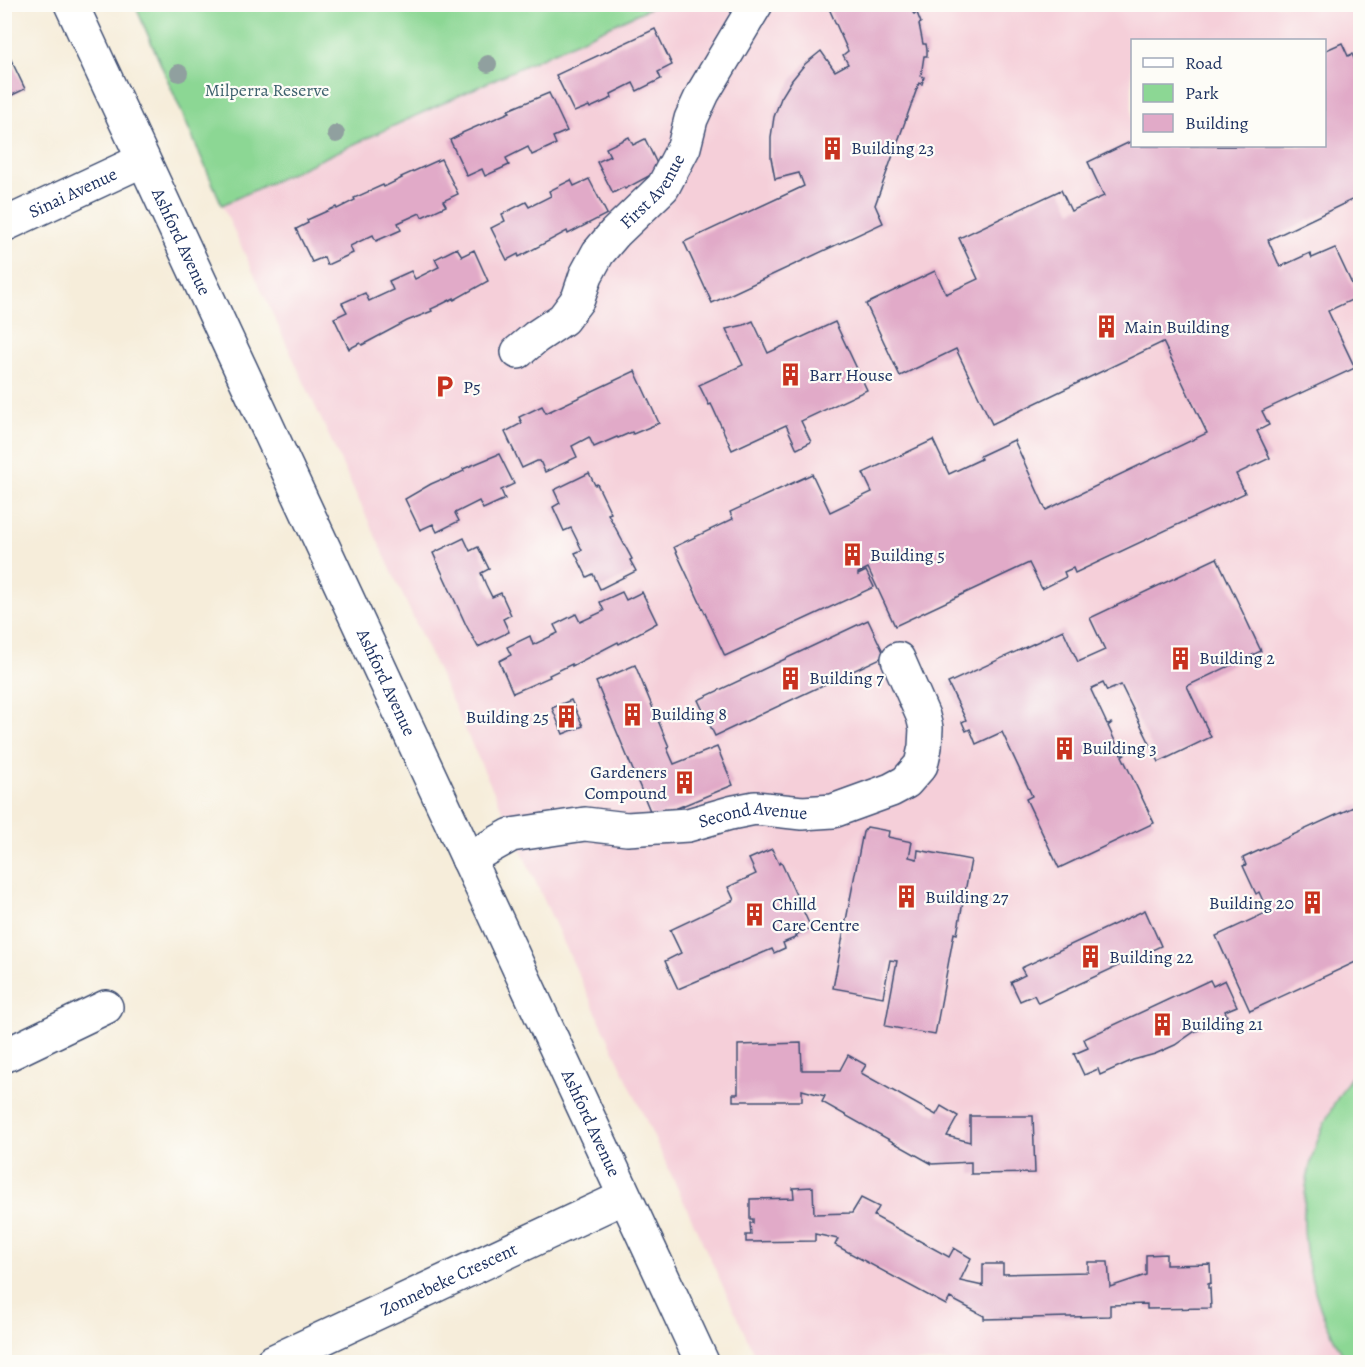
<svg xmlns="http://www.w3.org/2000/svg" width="1365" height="1367" font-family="Alegreya,serif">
	<rect width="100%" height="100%" fill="#fdfcf7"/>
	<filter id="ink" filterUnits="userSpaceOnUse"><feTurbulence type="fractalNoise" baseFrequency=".0167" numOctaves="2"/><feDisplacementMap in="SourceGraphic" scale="12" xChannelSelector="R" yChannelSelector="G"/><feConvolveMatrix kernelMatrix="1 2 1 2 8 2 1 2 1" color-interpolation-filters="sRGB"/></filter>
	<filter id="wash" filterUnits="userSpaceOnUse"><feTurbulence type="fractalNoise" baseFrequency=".008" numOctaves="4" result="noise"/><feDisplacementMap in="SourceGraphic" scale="24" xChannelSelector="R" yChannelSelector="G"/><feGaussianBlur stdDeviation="1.35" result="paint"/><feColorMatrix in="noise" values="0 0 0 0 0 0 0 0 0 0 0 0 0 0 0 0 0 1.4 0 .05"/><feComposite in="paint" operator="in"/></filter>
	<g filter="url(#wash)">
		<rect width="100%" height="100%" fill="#f6edda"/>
		<!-- built -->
		<path fill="#f5cfd9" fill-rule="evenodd" d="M656,5h704v1357h-602l-536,-1157zM1132,40h192v106h-192z"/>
		<!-- green -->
		<g fill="#8cd794" stroke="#548379" stroke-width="1.5">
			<polygon points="135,5 656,5 222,205"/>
			<path d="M1360,1065v297h-14c-9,-19 -21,-38 -27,-58 -30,-87 -15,-167 41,-239z"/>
		</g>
		<g id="blocks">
			<!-- building -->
			<g fill="#e1aac8">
				<polygon points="827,4 907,4 914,14 917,13 921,23 919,24 923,44 926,44 927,50 927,56 924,56 921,76 924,77 922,84 919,83 875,205 883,223 712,303 684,242 804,186 799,173 775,179 771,158 771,137 774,117 781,98 792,80 805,64 821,51 835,71 848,64 843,55 848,51"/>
				<polygon points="655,29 672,65 658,72 661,79 637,91 633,83 611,94 612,98 590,108 589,106 574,112 556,75"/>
				<polygon points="1342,43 1348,56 1352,54 1360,72 1360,75 1358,77 1360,83 1360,196 1268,240 1280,267 1310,253 1312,258 1335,248 1358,297 1328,311 1355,368 1262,411 1269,425 1257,431 1270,458 1236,474 1245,493 1075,573 1073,568 1064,572 1066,577 1042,589 1029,563 895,626 868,568 858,573 858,575 866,571 874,587 725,656 674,547 733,519 730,512 812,474 830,512 872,492 863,473 933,440 949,474 981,459 980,456 1014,440 1046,510 1207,433 1163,342 992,424 956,349 900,376 866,304 935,271 946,294 978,279 959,238 1061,190 1071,211 1104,196 1088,162 1132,141 1132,146 1324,146 1324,51"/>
				<polygon points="4,45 25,89 4,99"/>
				<polygon points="549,93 567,131 553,137 556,144 532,155 528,147 506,158 509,165 485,176 482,169 467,176 450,140 462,134 462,133 510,112 508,110"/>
				<polygon points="629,137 633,145 645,139 660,170 625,189 624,187 613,193 597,162 610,156 606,148"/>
				<polygon points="441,159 458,194 443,201 446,206 422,217 420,213 398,223 401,230 376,241 373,235 350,246 353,253 327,265 324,257 312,262 296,229 308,223 307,220 336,207 337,209 355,200 354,198 383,185 384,187 402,178 401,177"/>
				<polygon points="589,179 607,214 568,234 567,231 519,257 518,254 507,260 491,228 505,221 502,214 526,202 529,207 551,196 549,191 571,180 574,186"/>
				<polygon points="457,248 462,256 474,250 488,281 454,300 454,298 442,304 431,309 432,311 407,321 362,345 360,343 349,349 334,318 347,312 342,303 365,293 369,301 393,290 389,281 411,271 415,279 439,267 435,259"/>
				<polygon points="753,321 768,353 835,322 867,390 801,421 811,442 797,449 786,425 732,450 713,408 711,404 709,405 699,385 743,365 726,329 744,325"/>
				<polygon points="635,371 659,423 633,434 632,432 618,438 617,437 594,447 589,437 572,446 577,457 545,472 540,461 537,461 522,468 505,432 522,423 519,417 542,406 546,413"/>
				<polygon points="499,454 514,484 501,490 505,499 483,509 479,501 455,513 459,521 437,532 433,524 420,530 405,499 431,484 440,480 442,481 464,471 463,469"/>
				<polygon points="589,473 595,485 597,484 611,513 608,514 632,559 630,560 636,571 600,589 593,574 587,577 575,553 582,550 571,528 564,531 553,507 560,503 554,490"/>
				<polygon points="464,538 470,551 478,547 489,569 481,573 486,585 492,597 501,593 511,615 503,619 509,632 478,647 466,625 433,553"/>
				<polygon points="1217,558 1261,651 1187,686 1211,737 1159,762 1121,685 1107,691 1103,683 1092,688 1091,690 1107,724 1112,723 1108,726 1121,754 1126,753 1122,756 1154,823 1059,868 1026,799 1032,796 1002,732 976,744 970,729 966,731 962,722 966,720 948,683 1063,630 1078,662 1105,650 1090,618"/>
				<polygon points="622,592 626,600 642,592 657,623 619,644 618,642 572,666 572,664 549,675 550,677 513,693 499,661 511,655 507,647 530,636 533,645 558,633 554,625 576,614 580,622 604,611 600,602"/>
				<polygon points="868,620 885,656 715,736 698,700"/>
				<polygon points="635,665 669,747 667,748 674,764 717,747 733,785 653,818 596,682"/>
				<polygon points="571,700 583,726 563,734 552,708"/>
				<polygon points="1360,804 1360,960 1250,1011 1216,936 1268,912 1259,892 1256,894 1243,866 1246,865 1243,858"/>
				<polygon points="867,827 889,831 888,837 912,842 909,857 917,859 918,850 971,860 957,934 954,933 935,1035 885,1026 897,961 890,960 883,997 833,988 863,832"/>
				<polygon points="772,849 779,864 781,862 811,928 795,935 797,937 783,943 785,948 774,953 772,949 678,989 665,961 681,953 670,930 734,900 728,887 756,874 749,859"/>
				<polygon points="1145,910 1161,946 1038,1003 1034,995 1020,1001 1011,982 1025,975 1021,968"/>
				<polygon points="1210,980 1213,986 1225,980 1237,1006 1225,1011 1227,1016 1194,1032 1175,1045 1155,1054 1133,1060 1100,1075 1098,1069 1084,1075 1074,1054 1088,1048 1084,1039"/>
				<polygon points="801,1043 802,1070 840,1070 848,1055 866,1065 861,1073 936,1115 941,1106 958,1116 947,1136 970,1142 970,1116 1033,1116 1035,1173 971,1174 971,1162 932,1164 822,1102 825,1096 802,1090 802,1101 733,1101 733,1094 738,1094 738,1045"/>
				<polygon points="813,1187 814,1214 852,1213 861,1198 879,1207 874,1216 949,1257 954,1248 971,1258 960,1281 983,1286 983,1264 1003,1264 1003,1274 1088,1272 1088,1262 1108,1262 1110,1287 1146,1275 1146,1255 1166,1254 1166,1265 1210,1264 1211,1283 1208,1284 1208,1288 1210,1288 1211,1308 1147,1309 1147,1304 1110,1305 1110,1316 984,1319 984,1316 950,1298 946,1305 835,1245 838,1239 815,1234 815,1241 746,1242 746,1235 751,1235 750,1223 753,1223 753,1219 750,1219 750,1199 794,1198 793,1188"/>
			</g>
		</g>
	</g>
	<g filter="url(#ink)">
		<use href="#blocks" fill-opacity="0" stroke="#3c4c71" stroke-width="1.5"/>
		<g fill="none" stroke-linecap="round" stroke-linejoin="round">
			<defs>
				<g id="street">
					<path id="s1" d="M71,4l631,1358"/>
					<path id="s2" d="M4,225l139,-65"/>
					<path id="s3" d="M518,352l18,-15 27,-18 15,-20 8,-24 12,-22 17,-20 48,-46 21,-40 7,-28 12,-26 53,-89"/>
					<path id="s4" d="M468,859l43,-24 74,-11 42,5 61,-4 42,-12 25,-5 47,5 31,-2 58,-21 15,-8 15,-17 4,-18 1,-19 -3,-12 -25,-57"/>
					<polyline points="4,1056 106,1007"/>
					<path id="s5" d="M272,1362l352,-165"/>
				</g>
			</defs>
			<!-- street casing -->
			<use href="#street" stroke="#3c4c71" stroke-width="36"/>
			<!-- street -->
			<use href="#street" stroke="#fff" stroke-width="33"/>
		</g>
		<!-- trees -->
		<g fill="#90a09f">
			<circle cx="488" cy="64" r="9"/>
			<circle cx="179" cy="73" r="9"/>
			<circle cx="336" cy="134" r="9"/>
		</g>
	</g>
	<!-- icons -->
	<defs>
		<symbol id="building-bare" viewBox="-9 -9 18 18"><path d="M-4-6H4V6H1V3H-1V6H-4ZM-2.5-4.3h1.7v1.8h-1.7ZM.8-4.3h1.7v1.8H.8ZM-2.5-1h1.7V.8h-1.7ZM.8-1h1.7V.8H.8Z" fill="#c8321e" stroke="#fdfcf7" stroke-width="2.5" paint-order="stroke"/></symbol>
		<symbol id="parking-bare" viewBox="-9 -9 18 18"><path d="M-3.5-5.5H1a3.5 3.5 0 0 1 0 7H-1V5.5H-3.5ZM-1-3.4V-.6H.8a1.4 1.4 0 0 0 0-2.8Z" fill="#c8321e" stroke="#fdfcf7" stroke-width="2.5" paint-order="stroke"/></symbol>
	</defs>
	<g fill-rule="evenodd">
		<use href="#building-bare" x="816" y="132" width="33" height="33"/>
		<use href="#building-bare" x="1090" y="310" width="33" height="33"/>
		<use href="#building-bare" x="774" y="358" width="33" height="33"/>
		<use href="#parking-bare" x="428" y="370" width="33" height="33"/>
		<use href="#building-bare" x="836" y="538" width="33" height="33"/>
		<use href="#building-bare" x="1164" y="642" width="33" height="33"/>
		<use href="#building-bare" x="774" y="662" width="33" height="33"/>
		<use href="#building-bare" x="616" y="698" width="33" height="33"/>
		<use href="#building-bare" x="550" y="700" width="33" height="33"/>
		<use href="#building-bare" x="1048" y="732" width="33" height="33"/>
		<use href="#building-bare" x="668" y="766" width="33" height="33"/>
		<use href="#building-bare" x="890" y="880" width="33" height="33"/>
		<use href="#building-bare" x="1296" y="886" width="33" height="33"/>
		<use href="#building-bare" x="738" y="898" width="33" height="33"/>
		<use href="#building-bare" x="1074" y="940" width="33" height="33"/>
		<use href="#building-bare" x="1146" y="1008" width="33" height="33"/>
	</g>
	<g text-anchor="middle" stroke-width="4.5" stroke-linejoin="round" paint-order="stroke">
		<!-- park labels -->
		<g font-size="18" fill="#3d616e" stroke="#fdfcf7">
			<text x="267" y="96">Milperra Reserve</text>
		</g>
		<!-- poi labels -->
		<g font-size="18" fill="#1b2f5e" stroke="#fdfcf7" text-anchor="start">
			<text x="851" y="154">Building 23</text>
			<text x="1124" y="333">Main Building</text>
			<text x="809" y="381">Barr House</text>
			<text x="463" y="393">P5</text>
			<text x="870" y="561">Building 5</text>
			<text x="1199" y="664">Building 2</text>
			<text x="809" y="684">Building 7</text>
			<text x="651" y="720">Building 8</text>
			<text x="549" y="723" text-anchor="end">Building 25</text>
			<text x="1082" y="754">Building 3</text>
			<text x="667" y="778" text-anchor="end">Gardeners<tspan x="667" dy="21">Compound</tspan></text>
			<text x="925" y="903">Building 27</text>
			<text x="1294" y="909" text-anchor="end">Building 20</text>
			<text x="772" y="910">Chilld<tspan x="772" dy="21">Care Centre</tspan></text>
			<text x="1109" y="963">Building 22</text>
			<text x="1181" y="1030">Building 21</text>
		</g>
		<!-- street labels -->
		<g font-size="18" fill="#1b2f5e" stroke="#fdfcf7">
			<text dy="6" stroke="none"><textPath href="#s3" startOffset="214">First Avenue</textPath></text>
			<text dy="6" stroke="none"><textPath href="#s2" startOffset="76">Sinai Avenue</textPath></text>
			<text dy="6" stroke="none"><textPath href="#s1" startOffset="262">Ashford Avenue</textPath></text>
			<text dy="6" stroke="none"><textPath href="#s1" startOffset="748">Ashford Avenue</textPath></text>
			<text dy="6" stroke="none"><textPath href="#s4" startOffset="294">Second Avenue</textPath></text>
			<text dy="6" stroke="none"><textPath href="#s1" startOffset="1234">Ashford Avenue</textPath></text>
			<text dy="6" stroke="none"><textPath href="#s5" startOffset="195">Zonnebeke Crescent</textPath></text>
		</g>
	</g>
	<!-- margin -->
	<rect width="1365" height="1367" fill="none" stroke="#fdfcf7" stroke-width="24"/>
	<!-- legend -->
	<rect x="1131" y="39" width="195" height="108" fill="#fdfcf7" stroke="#a3aaba" stroke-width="1.5"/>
	<rect x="1143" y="58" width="30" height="9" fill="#ffffff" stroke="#a3aaba" stroke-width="1.5"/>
	<text x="1185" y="69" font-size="18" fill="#1b2f5e">Road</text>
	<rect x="1143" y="84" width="30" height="18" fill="#8cd794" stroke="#a3aaba" stroke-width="1.5"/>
	<text x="1185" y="99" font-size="18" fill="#1b2f5e">Park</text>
	<rect x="1143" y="114" width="30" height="18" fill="#e1aac8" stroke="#a3aaba" stroke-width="1.5"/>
	<text x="1185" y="129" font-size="18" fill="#1b2f5e">Building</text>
</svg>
